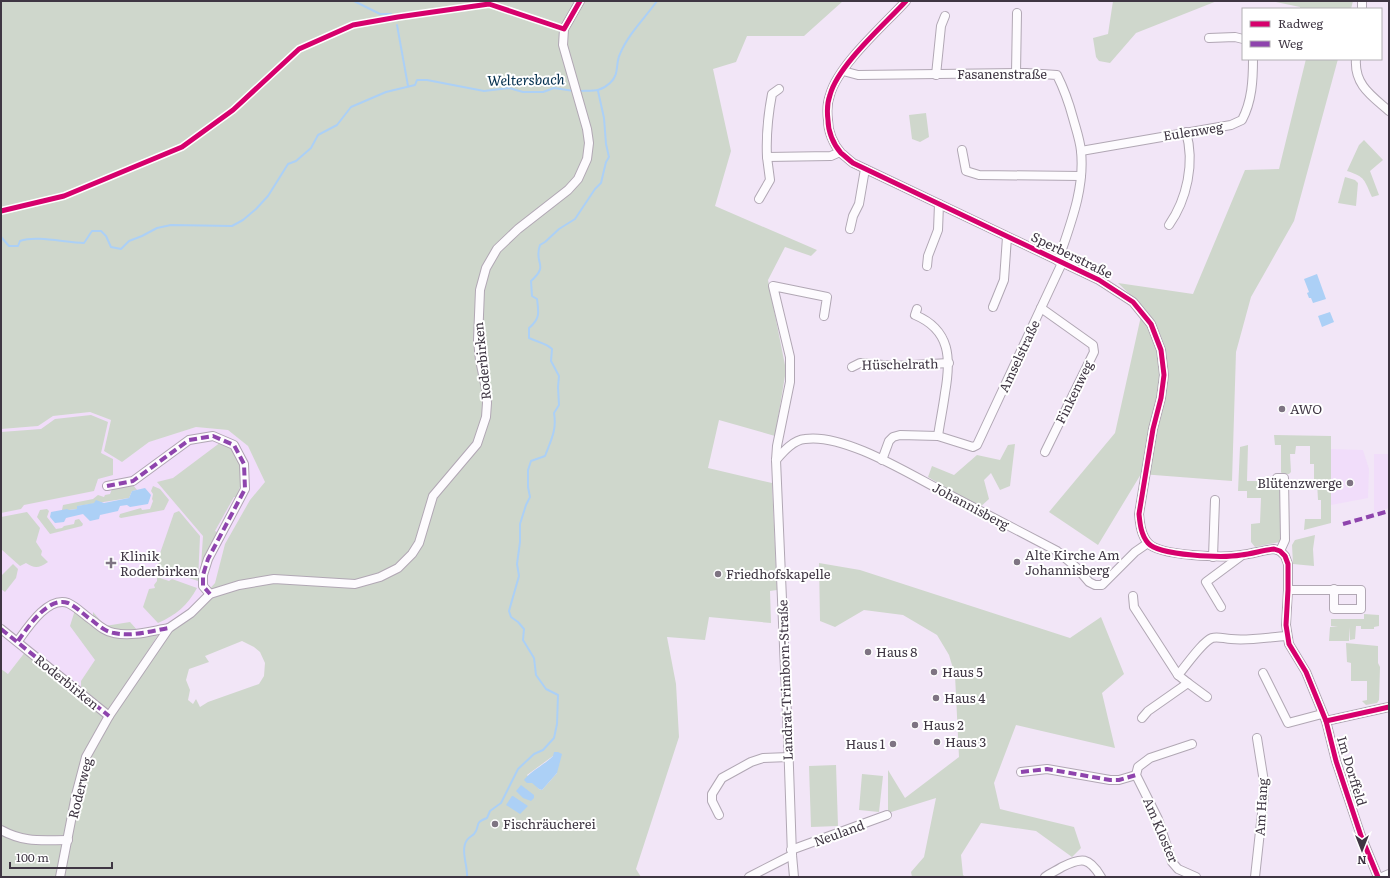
<svg xmlns="http://www.w3.org/2000/svg" width="1390" height="878" font-family="Literata,serif">
	<rect width="100%" height="100%" fill="#f2e6f7"/>
	<!-- built -->
	<g fill="#f1ddfa">
		<polygon points="90,412 111,420 104,451 122,462 149,442 196,427 228,430 248,446 265,482 250,500 225,544 215,583 108,714 28,648 8,674 1,669 1,429 38,426 53,416"/>
		<polygon points="1331,449 1363,450 1369,469 1368,498 1331,505"/>
		<polygon points="1374,454 1389,454 1389,508 1374,513"/>
	</g>
	<!-- green -->
	<g fill="#cfd7cc" fill-rule="evenodd">
		<path d="M1,1h842l-39,35h-57l-11,26 -23,7 18,82 -16,55 102,44 -6,6 -26,-9 -17,33 18,90 -11,66 -56,-16 -11,48 64,15 5,107 -7,1 1,32 -62,-6 -4,23 -38,-3 9,47 3,53 -43,132 5,8h-640v-208l7,5 21,-27 79,66 64,-91 27,-21 16,-18 10,-39 25,-44 15,-18 -17,-36 -20,-16 -32,-3 -47,15 -27,20 -18,-11 7,-31 -21,-8 -37,4 -15,10 -37,3zM242,641l12,6 6,5 5,11 -1,13 -5,8 -51,18 -8,5 -4,-8 -3,5 -5,-4 2,-10 -4,-10 3,-11 20,-7 -4,-6zM553,756l4,17 -15,17 -3,-1 -12,-14z"/>
		<polygon points="1113,1 1217,1 1136,33 1110,63 1099,61 1096,57 1093,38 1108,34"/>
		<polygon points="1271,1 1353,1 1351,9 1300,9 1300,7"/>
		<polygon points="1306,59 1338,59 1294,221 1251,297 1236,352 1232,481 1141,474 1098,545 1049,512 1115,433 1143,307 1118,283 1193,294 1245,170 1279,169"/>
		<polygon points="926,113 929,137 920,142 912,139 909,115"/>
		<path d="M1364,140l19,20 -13,11 9,24 -7,2c-8,-17 -6,-20 -25,-26l12,-26z"/>
		<polygon points="1345,177 1355,180 1358,183 1356,206 1338,203"/>
		<polygon points="91,415 108,422 101,453 113,459 113,475 98,479 94,491 24,505 21,509 1,513 1,432 41,429 55,419"/>
		<polygon points="1274,435 1331,436 1331,523 1304,530 1305,519 1321,519 1321,500 1318,500 1317,482 1314,482 1314,464 1310,464 1310,446 1296,446 1295,454 1290,454 1291,472 1289,474 1282,474 1281,472 1281,445 1275,445"/>
		<path d="M221,442c22,12 26,34 15,55h-2l-19,34 4,2 -18,33 2,-30 -46,-54 16,-4z"/>
		<polygon points="1015,444 1010,486 1000,490 991,473 984,480 989,499 979,508 928,477 932,466 954,475 977,455 1000,460 1008,445"/>
		<polygon points="1248,445 1247,481 1274,481 1274,483 1280,485 1280,542 1255,547 1251,542 1251,524 1260,523 1261,498 1247,498 1247,491 1238,491 1240,447"/>
		<path d="M133,485l4,5 -5,1 -3,7c-17,3 -34,5 -51,8l-1,3 -8,1h-7l1,-5 30,-6 5,-4 6,2 1,-2 5,-1 2,-5z"/>
		<polygon points="153,486 160,489 169,500 164,510 121,518 119,517 120,514 141,508 142,510 150,509 153,501 152,499 153,494 151,491"/>
		<polygon points="47,509 49,511 47,517 56,529 62,528 64,526 74,524 75,520 79,519 83,524 82,526 50,534 37,517 40,510"/>
		<polygon points="179,511 200,536 198,581 158,568 159,564 157,562 174,513"/>
		<path d="M27,512l13,16 -4,14 6,9 -1,4 7,7c-9,6 -13,7 -22,1l-6,3 -19,-17v-32z"/>
		<polygon points="1315,535 1313,549 1314,566 1293,564 1292,545 1295,540"/>
		<polygon points="819,563 860,570 1070,638 1101,617 1124,674 1102,693 1115,748 1016,725 994,783 1000,809 1074,827 1081,848 1072,857 1036,831 981,823 961,855 963,875 965,877 912,877 911,872 924,857 936,798 888,813 888,770 905,798 959,757 955,675 949,655 937,635 903,615 864,610 835,627 820,621"/>
		<polygon points="13,564 18,569 16,578 5,592 1,589 1,576"/>
		<path d="M157,577l12,4 3,-2 25,9c-9,17 -21,27 -39,35l-15,-16 6,-18 6,-1 -1,-3 3,-4z"/>
		<polygon points="75,610 104,632 155,633 158,635 108,712 81,689 81,681 95,660 70,626"/>
		<path d="M93,612l12,14 25,-4 8,9c-18,1 -30,-1 -45,-12z"/>
		<polygon points="1364,614 1379,615 1379,626 1374,627 1374,629 1361,629 1361,626 1356,626 1355,639 1350,640 1349,627 1349,641 1329,641 1330,627 1338,627 1331,626 1331,619 1364,619"/>
		<polygon points="1346,643 1378,646 1378,663 1380,667 1379,700 1377,703 1366,705 1362,701 1367,700 1367,681 1351,681 1351,663 1347,662"/>
		<polygon points="836,765 838,826 811,827 809,766"/>
		<polygon points="862,774 883,776 879,812 859,810"/>
	</g>
	<!-- water -->
	<g fill="#acd0f6">
		<polygon points="1317,274 1326,299 1313,303 1311,298 1309,298 1307,293 1309,292 1304,279"/>
		<polygon points="1330,312 1334,322 1322,327 1318,316"/>
		<polygon points="145,488 151,495 148,504 130,507 127,505 120,506 118,511 100,515 99,519 90,521 83,514 66,518 64,522 55,523 50,517 51,512 67,509 69,510 77,509 77,506 94,503 96,500 104,503 129,498 132,491"/>
		<path d="M554,752h4l4,2 -5,19 -15,17 -3,-1 -7,-6h-5l-3,-3c8,-10 20,-15 29,-24z"/>
		<polygon points="521,785 534,795 534,798 531,801 523,798 516,791"/>
		<polygon points="512,796 513,796 528,806 520,814 506,805"/>
	</g>
	<g fill="none" stroke-linecap="round" stroke-linejoin="round">
		<!-- stream -->
		<g stroke="#acd0f6" stroke-width="2">
			<polyline points="354,1 380,14 391,14"/>
			<polyline points="397,25 408,86"/>
			<path d="M578,91c14,-1 21,2 32,-8 10,-9 5,-19 10,-29 8,-20 25,-36 37,-53"/>
			<path d="M1,237l8,9h9l2,-5c17,-6 46,2 64,2l8,-12h9l5,5 5,11 10,2 8,-8 13,-5 15,-8 14,-3 61,1 11,-6 13,-11 12,-13 20,-32 8,-3 15,-13 7,-13 19,-10 14,-18 35,-15 29,-7 2,-5h10l57,11 25,-3 14,4h20l11,-4 20,3"/>
			<path d="M467,877c1,-11 -7,-27 0,-37 2,-3 5,-4 7,-6 7,-8 -1,-11 13,-16l3,-7 11,-8 17,-34 16,-15 9,-4 11,-12 3,-14 1,-29 -12,-6 -10,-14 -2,-17 -11,-18 1,-11 -6,-7 -7,-5 -2,-6 10,-35 -2,-12 3,-22v-18l6,-19 4,-8 -2,-10v-17l3,-9 14,-5c6,-16 12,-26 9,-43l5,-8 -1,-18 1,-11 -8,-15 1,-12c-6,-6 -15,-7 -23,-11v-10c11,-9 10,-15 8,-29l-5,-3 -1,-15c19,-17 2,-17 9,-36l5,-3 14,-13 16,-10 20,-30 6,-6 5,-21 3,-5 -3,-13 -2,-26 -6,-27"/>
		</g>
		<defs>
			<g id="minor">
				<path d="M906,1c-22,24 -68,64 -76,94 -3,8 -3,17 -2,25 0,11 5,24 13,33 4,3 8,7 12,10l246,117 34,22 18,22 10,26 3,25 -3,23 -8,31 -14,85c1,10 2,21 9,29 11,13 76,15 93,12 11,-1 22,-5 33,-6l6,2 5,5 3,8v26l-2,35 3,19 17,28 20,49 10,40 25,75 17,41"/>
				<polyline points="1362,9 1362,1"/>
				<polyline points="1209,38 1235,37 1243,39"/>
				<path d="M1356,59c-2,26 16,37 33,52"/>
				<path d="M843,71l15,4 168,-2 31,2c7,14 12,28 16,43 3,11 7,22 8,33 4,38 -11,74 -23,110"/>
				<polyline points="1016,73 1017,13"/>
				<polyline points="936,75 941,26 945,16"/>
				<path d="M779,89l-7,5c-4,21 -6,42 -5,63l64,-1 9,-4"/>
				<polyline points="962,150 966,171 979,175 1081,176"/>
				<path d="M1081,151l150,-26 11,-5c10,-19 11,-40 11,-61"/>
				<polyline points="759,199 770,180 767,157"/>
				<path d="M1169,225c18,-26 26,-62 17,-93"/>
				<polyline points="850,229 853,216 859,204 865,169"/>
				<polyline points="927,266 928,256 938,230 939,204"/>
				<polyline points="993,307 1004,280 1007,237"/>
				<polyline points="1041,308 1093,345 1094,352 1045,452"/>
				<path d="M917,309l-2,6c36,15 36,44 30,78 -2,15 -5,29 -7,43"/>
				<polyline points="852,367 860,363 895,366 949,363"/>
				<path d="M776,460c7,-8 17,-20 29,-21 39,-6 104,35 139,53 38,20 76,40 113,59l20,17 12,14 6,3h7l33,-33 13,-9"/>
				<polyline points="882,460 889,441 893,437 900,435 938,436 973,447 977,445 1062,263"/>
				<polyline points="1277,478 1284,478 1285,540 1280,551"/>
				<polyline points="107,486 133,481 189,440 213,436 234,445 244,464 245,489 208,559 203,575 203,586 210,594"/>
				<polyline points="1213,557 1215,500"/>
				<polyline points="1288,590 1361,590 1361,609 1334,609 1334,589"/>
				<polyline points="1133,596 1134,607 1178,675"/>
				<polyline points="1221,607 1206,582 1241,556"/>
				<polyline points="1,629 109,716"/>
				<path d="M18,641c10,-14 30,-45 50,-38 9,4 17,13 25,18 6,5 13,11 21,12 18,4 37,-2 55,-5"/>
				<polyline points="1263,673 1288,723 1322,714"/>
				<polyline points="1188,683 1207,697"/>
				<path d="M1142,718l6,-7 40,-28 -10,-8c8,-9 24,-33 34,-37 6,-2 13,1 19,1 18,2 38,-2 56,-3"/>
				<polyline points="1326,721 1389,707"/>
				<polyline points="1192,744 1150,758 1138,767 1136,775 1158,819 1172,862 1178,869 1196,877"/>
				<polyline points="1021,772 1047,769 1110,780 1119,780 1136,775"/>
				<polyline points="719,815 712,801 712,794 722,778 751,762 763,758 789,757"/>
				<path d="M1,830c24,13 40,10 67,10"/>
				<polyline points="791,850 887,815"/>
				<polyline points="60,877 76,795 86,757 109,716 169,628 191,613 210,594 239,585 274,579 355,584 380,577 398,568 412,554 419,543 433,496 477,444 486,417 487,403 486,389 480,360 478,340 480,290 486,268 497,249 518,229 568,190 578,179 587,159 589,143 587,129 563,45 564,29 580,1"/>
				<polyline points="749,877 792,855"/>
				<polyline points="794,877 792,855 788,739 776,460 777,446 790,382 790,357 773,286 827,297 824,316"/>
				<path d="M1045,877c5,-4 11,-6 17,-10 20,-10 27,-10 39,10"/>
				<polyline points="1255,877 1264,795 1264,782 1257,738"/>
				<polyline points="1382,877 1389,874"/>
			</g>
		</defs>
		<!-- minor casing -->
		<use href="#minor" stroke="#b1a7b4" stroke-width="10"/>
		<!-- minor -->
		<use href="#minor" stroke="#fdfbfe" stroke-width="8"/>
		<!-- quiet -->
		<g stroke="#8e44ad" stroke-width="4" stroke-dasharray="8 4" stroke-linecap="butt">
			<polyline points="107,486 133,481 189,440 213,436 234,445 244,464 245,489 208,559 203,575 203,586 210,594"/>
			<polyline points="1343,524 1389,511"/>
			<polyline points="1,629 109,716"/>
			<path d="M18,641c10,-14 30,-45 50,-38 9,4 17,13 25,18 6,5 13,11 21,12 18,4 37,-2 55,-5"/>
			<polyline points="1021,772 1047,769 1110,780 1119,780 1136,775"/>
		</g>
		<defs>
			<g id="cycleway">
				<path d="M906,1c-22,24 -68,64 -76,94 -3,8 -3,17 -2,25 0,11 5,24 13,33 4,3 8,7 12,10l246,117 34,22 18,22 10,26 3,25 -3,23 -8,31 -14,85c1,10 2,21 9,29 11,13 76,15 93,12 11,-1 22,-5 33,-6l6,2 5,5 3,8v26l-2,35 3,19 17,28 20,49 10,40 25,75 17,41"/>
				<polyline points="1,211 64,196 182,147 233,110 299,49 353,25 398,17 489,4 564,29 580,1"/>
				<polyline points="1326,721 1389,707"/>
			</g>
		</defs>
		<!-- cycleway casing -->
		<use href="#cycleway" stroke="#fff" stroke-width="8"/>
		<!-- cycleway -->
		<use href="#cycleway" stroke="#d6006c" stroke-width="5"/>
	</g>
	<!-- markers -->
	<g fill="#7e7482" stroke="#fff" stroke-width="1.5">
		<circle cx="1282" cy="409" r="4"/>
		<circle cx="1350" cy="483" r="4"/>
		<circle cx="1017" cy="562" r="4"/>
		<path d="M109 557h4v4h4v4h-4v4h-4v-4h-4v-4h4z"/>
		<circle cx="718" cy="574" r="4"/>
		<circle cx="868" cy="652" r="4"/>
		<circle cx="934" cy="672" r="4"/>
		<circle cx="936" cy="698" r="4"/>
		<circle cx="915" cy="725" r="4"/>
		<circle cx="937" cy="742" r="4"/>
		<circle cx="893" cy="744" r="4"/>
		<circle cx="495" cy="824" r="4"/>
	</g>
	<g text-anchor="middle" stroke-width="4" stroke-linejoin="round" paint-order="stroke">
		<!-- street labels -->
		<g font-size="13" fill="#3f3643" stroke="#fff">
			<text x="1002" y="79">Fasanenstraße</text>
			<text transform="translate(1193 131) rotate(-9)" y="5">Eulenweg</text>
			<text transform="translate(1072 255) rotate(26)" y="5">Sperberstraße</text>
			<text transform="translate(1019 356) rotate(-65)" y="5">Amselstraße</text>
			<text transform="translate(482 361) rotate(-96)" y="5">Roderbirken</text>
			<text transform="translate(900 364) rotate(-1)" y="5">Hüschelrath</text>
			<text transform="translate(1074 392) rotate(-64)" y="5">Finkenweg</text>
			<text transform="translate(971 506) rotate(28)" y="5">Johannisberg</text>
			<text transform="translate(785 680) rotate(-92)" y="5">Landrat-Trimborn-Straße</text>
			<text transform="translate(67 682) rotate(39)" y="5">Roderbirken</text>
			<text transform="translate(1352 771) rotate(73)" y="5">Im Dorffeld</text>
			<text transform="translate(80 788) rotate(-76)" y="5">Roderweg</text>
			<text transform="translate(1261 807) rotate(-87)" y="5">Am Hang</text>
			<text transform="translate(1161 830) rotate(67)" y="5">Am Kloster</text>
			<text transform="translate(839 833) rotate(-20)" y="5">Neuland</text>
		</g>
		<!-- poi labels -->
		<g font-size="13" fill="#3f3643" stroke="#fff" text-anchor="start">
			<text x="1290" y="414">AWO</text>
			<text x="1342" y="488" text-anchor="end">Blütenzwerge</text>
			<text x="1025" y="560">Alte Kirche Am<tspan x="1025" dy="15">Johannisberg</tspan></text>
			<text x="120" y="561">Klinik<tspan x="120" dy="15">Roderbirken</tspan></text>
			<text x="726" y="579">Friedhofskapelle</text>
			<text x="876" y="657">Haus 8</text>
			<text x="942" y="677">Haus 5</text>
			<text x="944" y="703">Haus 4</text>
			<text x="923" y="730">Haus 2</text>
			<text x="945" y="747">Haus 3</text>
			<text x="885" y="749" text-anchor="end">Haus 1</text>
			<text x="503" y="829">Fischräucherei</text>
		</g>
		<!-- water labels -->
		<g font-size="14" font-style="italic" fill="#022e4d" stroke="#fff">
			<text transform="translate(526 80) rotate(-1)" y="5">Weltersbach</text>
		</g>
	</g>
	<!-- border -->
	<rect width="1390" height="878" fill="none" stroke="#3f3643" stroke-width="4"/>
	<!-- legend -->
	<rect x="1242" y="8" width="140" height="52" fill="#ffffff" stroke="#b2afb4"/>
	<rect x="1250" y="21" width="20" height="6" fill="#d6006c" stroke="#b2afb4"/>
	<text x="1278" y="28" font-size="12" fill="#3f3643">Radweg</text>
	<rect x="1250" y="41" width="20" height="6" fill="#8e44ad" stroke="#b2afb4"/>
	<text x="1278" y="48" font-size="12" fill="#3f3643">Weg</text>
	<!-- north arrow -->
	<g transform="translate(1362 850) rotate(180)" stroke="#ffffff" stroke-width="3" paint-order="stroke">
	<path d="M0-3L7 15L0 10L-7 15Z" fill="#3f3643"/>
	<text y="-6" font-size="11" font-weight="bold" text-anchor="middle" fill="#3f3643">N</text>
	</g>
	<!-- scale -->
	<path d="M10 862v6h102v-6" fill="none" stroke="#3f3643" stroke-width="2"/>
	<text x="16" y="862" font-size="12" fill="#3f3643" stroke="#ffffff" stroke-width="3" paint-order="stroke">100 m</text>
</svg>
